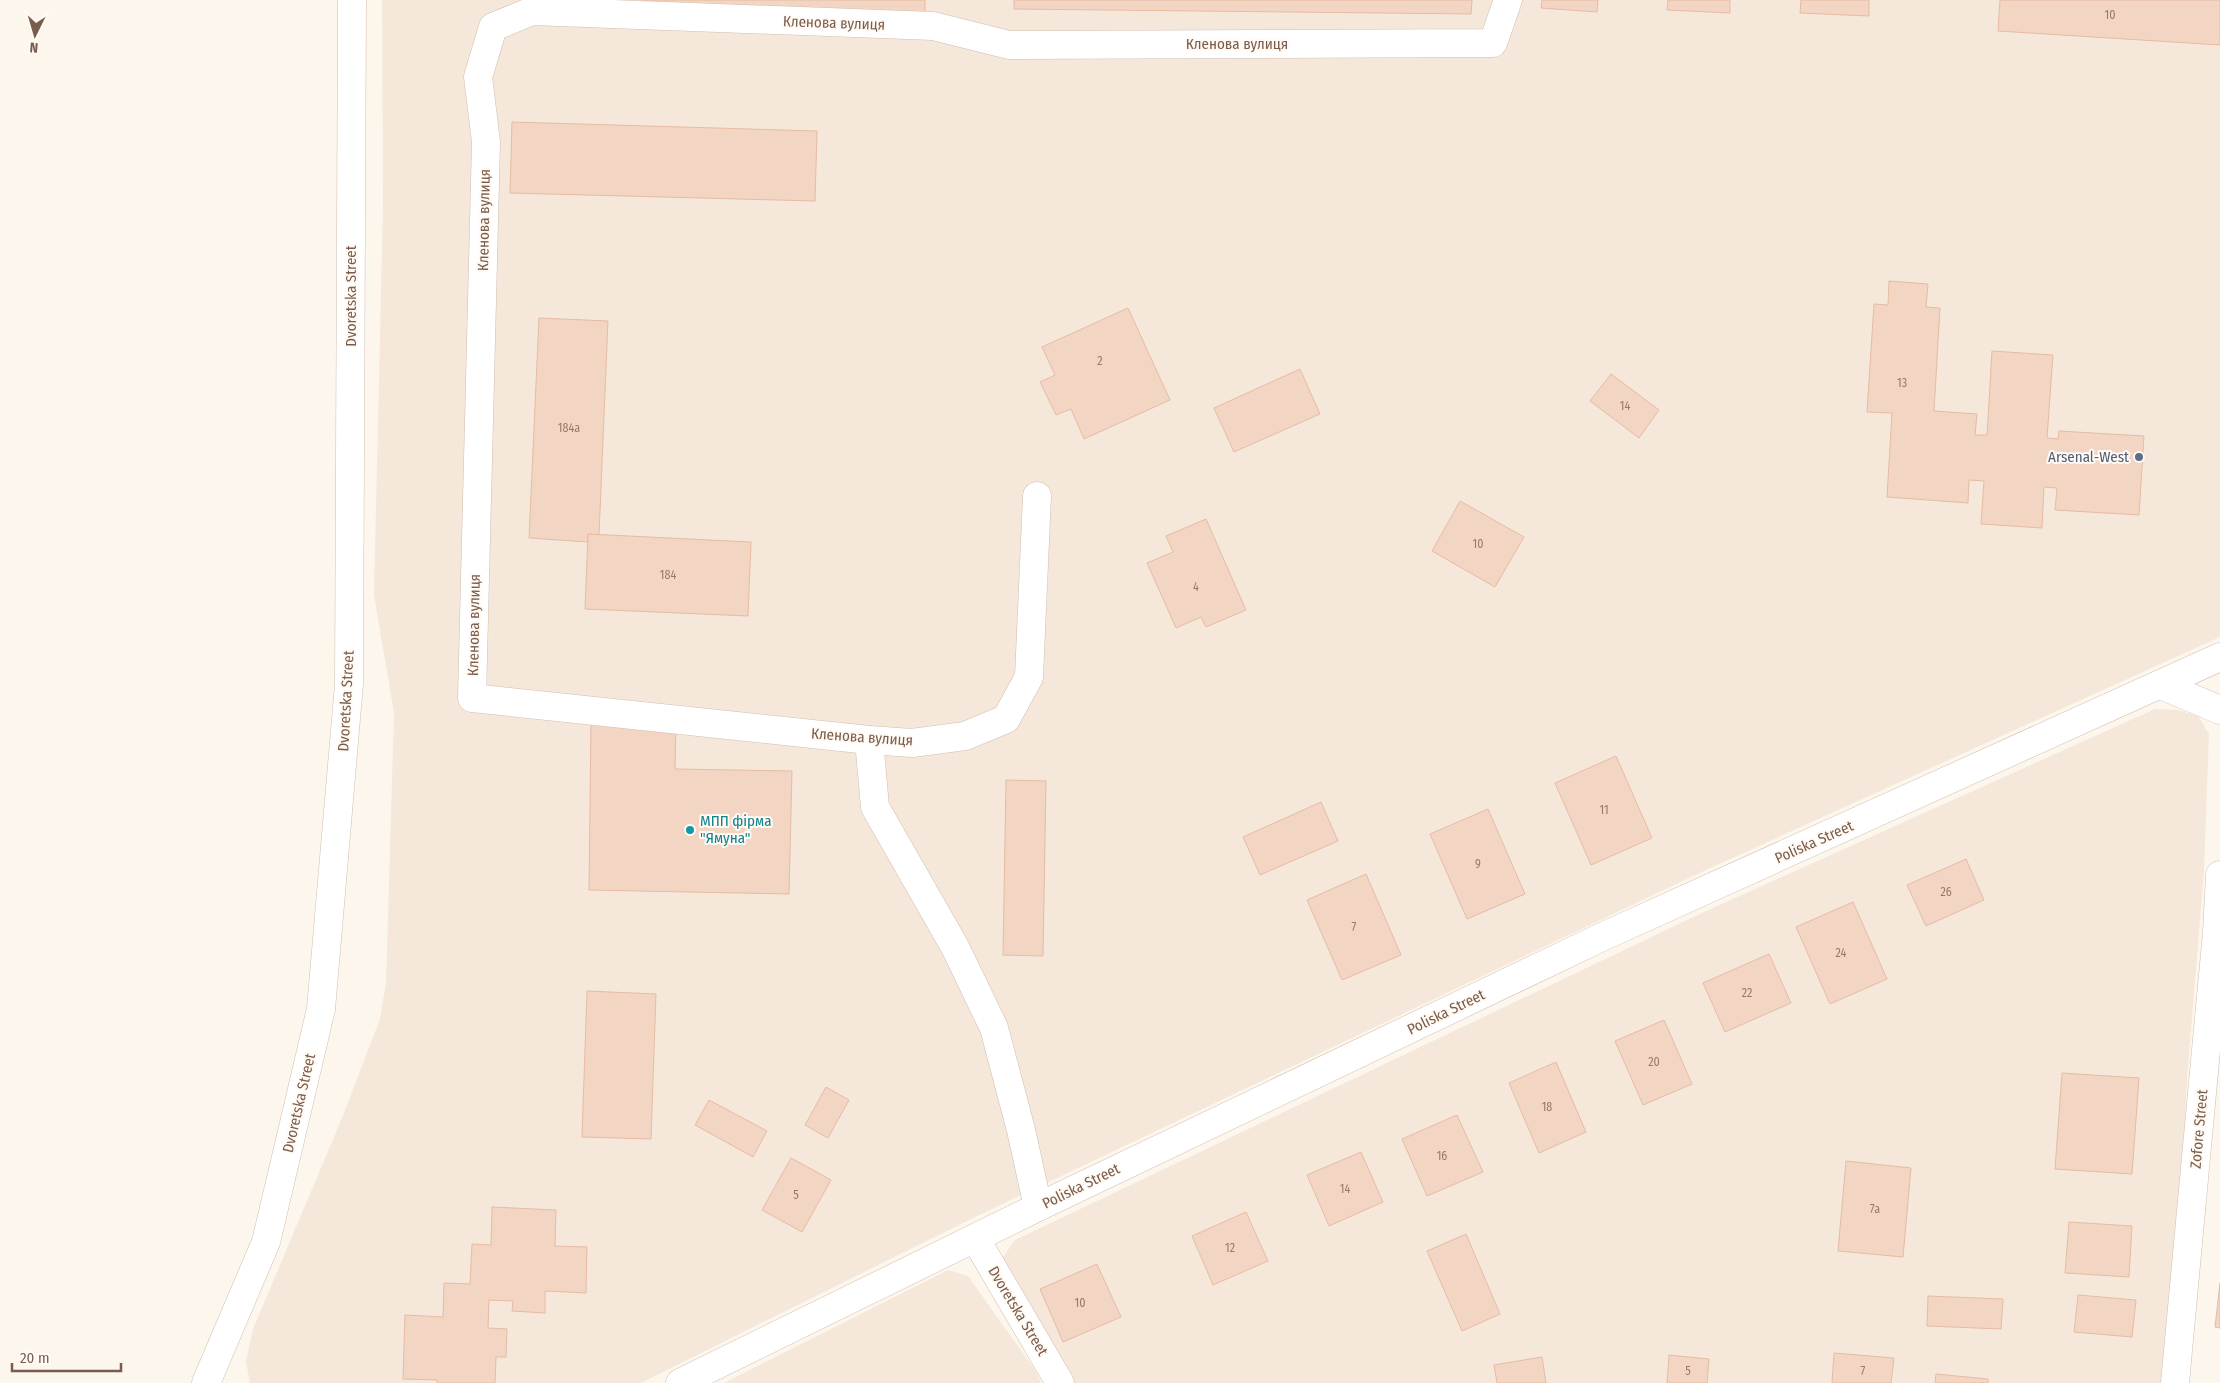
<svg xmlns="http://www.w3.org/2000/svg" width="2220" height="1383" font-family="'Fira Sans Condensed',sans-serif">
	<rect width="100%" height="100%" fill="#fdf6ec"/>
	<!-- residential -->
	<g fill="#f5e8da">
		<polygon points="382,0 2220,0 2220,637 1708,869 975,1217 641,1383 250,1383 246,1362 253,1329 342,1118 380,1019 386,983 394,713 374,595 383,204"/>
		<polygon points="2155,709 2178,710 2198,716 2209,734 2204,870 2187,1080 2180,1225 2165,1383 1072,1383 1006,1269 1003,1257 1015,1240 1704,912"/>
		<polygon points="948,1270 968,1276 1035,1370 1041,1383 724,1383"/>
	</g>
	<!-- building -->
	<g fill="#f3d5c3" stroke="#e6bba3">
		<polygon points="642,0 925,0 925,12 642,6"/>
		<polygon points="1014,0 1472,0 1471,14 1014,9"/>
		<polygon points="1542,0 1598,0 1597,12 1541,8"/>
		<polygon points="1668,0 1730,0 1730,13 1667,10"/>
		<polygon points="1801,0 1869,0 1869,16 1800,13"/>
		<polygon points="2000,0 2220,0 2220,45 1998,31"/>
		<polygon points="512,122 817,131 815,201 510,193"/>
		<polygon points="1889,281 1928,284 1926,307 1940,308 1934,411 1977,414 1975,435 1987,435 1992,351 2053,355 2047,438 2058,439 2059,431 2144,436 2139,515 2055,510 2057,488 2044,487 2042,528 1981,524 1984,481 1969,480 1968,503 1887,497 1892,413 1867,412 1874,304 1888,305"/>
		<polygon points="1128,308 1170,400 1084,439 1071,409 1056,415 1040,382 1055,375 1042,347"/>
		<polygon points="539,318 608,321 599,535 588,534 588,542 529,538"/>
		<polygon points="1300,369 1320,414 1234,452 1214,408"/>
		<polygon points="1611,374 1659,410 1639,438 1590,401"/>
		<polygon points="1460,501 1524,537 1495,587 1432,551"/>
		<polygon points="1206,519 1246,610 1206,627 1201,617 1176,628 1147,563 1173,552 1166,536"/>
		<polygon points="588,534 751,542 748,616 585,609"/>
		<polygon points="591,723 676,725 675,769 792,771 789,894 589,890"/>
		<polygon points="1616,756 1652,838 1591,865 1555,783"/>
		<polygon points="1006,780 1046,781 1043,956 1003,955"/>
		<polygon points="1321,802 1338,841 1260,875 1243,837"/>
		<polygon points="1488,809 1525,894 1467,919 1430,834"/>
		<polygon points="1966,859 1984,900 1926,926 1907,885"/>
		<polygon points="1366,874 1401,955 1342,980 1307,900"/>
		<polygon points="1853,902 1887,979 1830,1004 1796,927"/>
		<polygon points="1769,954 1791,1003 1725,1032 1703,983"/>
		<polygon points="587,991 656,994 651,1139 582,1137"/>
		<polygon points="1664,1020 1692,1084 1643,1105 1615,1041"/>
		<polygon points="1556,1062 1586,1132 1539,1153 1509,1083"/>
		<polygon points="2062,1073 2139,1078 2132,1174 2055,1169"/>
		<polygon points="826,1087 849,1100 828,1138 805,1125"/>
		<polygon points="709,1100 767,1131 753,1157 695,1125"/>
		<polygon points="1457,1115 1483,1172 1427,1196 1402,1139"/>
		<polygon points="1361,1152 1383,1202 1329,1226 1307,1175"/>
		<polygon points="791,1158 831,1180 802,1232 762,1210"/>
		<polygon points="1846,1161 1911,1168 1903,1257 1838,1251"/>
		<polygon points="492,1207 556,1210 555,1246 587,1247 586,1293 545,1291 545,1313 512,1311 513,1301 489,1300 488,1328 507,1329 506,1357 496,1357 495,1383 437,1383 437,1380 403,1379 405,1315 443,1317 444,1283 470,1284 472,1244 491,1245"/>
		<polygon points="1246,1212 1268,1261 1213,1285 1192,1236"/>
		<polygon points="2069,1222 2132,1226 2129,1277 2065,1273"/>
		<polygon points="1466,1234 1500,1314 1462,1331 1427,1251"/>
		<polygon points="1097,1264 1121,1317 1063,1342 1040,1289"/>
		<polygon points="2220,1283 2220,1328 2215,1327"/>
		<polygon points="2078,1295 2136,1300 2132,1337 2074,1332"/>
		<polygon points="1928,1296 2003,1299 2001,1329 1927,1326"/>
		<polygon points="1834,1353 1894,1358 1891,1383 1832,1383"/>
		<polygon points="1669,1355 1709,1359 1707,1383 1667,1383"/>
		<polygon points="1542,1357 1546,1383 1497,1383 1494,1365"/>
		<polygon points="1936,1374 1988,1379 1988,1383 1935,1383"/>
	</g>
	<g fill="none" stroke-linecap="round" stroke-linejoin="round">
		<defs>
			<g id="minor">
				<polyline points="1037,496 1029,677 1006,719 965,736 912,743 869,740 472,698 486,142 478,77 493,27 532,11 933,26 1009,45 1493,43 1508,0"/>
				<polyline points="2161,685 2220,710"/>
				<polyline points="869,740 875,807 955,947 994,1028 1021,1130 1038,1207"/>
				<polyline points="975,1238 1060,1383"/>
				<polyline points="206,1383 266,1242 321,1009 349,684 352,0"/>
				<polyline points="680,1383 1038,1207 1604,936 2220,657"/>
				<polyline points="2175,1383 2217,932 2220,875"/>
			</g>
		</defs>
		<!-- minor casing -->
		<use href="#minor" stroke="#d1beb0" stroke-width="29"/>
		<!-- minor -->
		<use href="#minor" stroke="#fff" stroke-width="28"/>
	</g>
	<!-- markers -->
	<circle fill="#5c6f8a" stroke="#fffaf3" stroke-width="2" cx="2139" cy="457" r="5"/>
	<circle fill="#0f9aa8" stroke="#fffaf3" stroke-width="2" cx="690" cy="830" r="5"/>
	<g text-anchor="middle" stroke-width="4" stroke-linejoin="round" paint-order="stroke">
		<!-- number labels -->
		<g font-size="12" fill="#987a6a">
			<text x="2110" y="19">10</text>
			<text x="1100" y="365">2</text>
			<text x="1902" y="387">13</text>
			<text x="1625" y="410">14</text>
			<text x="569" y="432">184а</text>
			<text x="1478" y="548">10</text>
			<text x="668" y="579">184</text>
			<text x="1196" y="591">4</text>
			<text x="1604" y="814">11</text>
			<text x="1478" y="868">9</text>
			<text x="1946" y="896">26</text>
			<text x="1354" y="931">7</text>
			<text x="1841" y="957">24</text>
			<text x="1747" y="997">22</text>
			<text x="1654" y="1066">20</text>
			<text x="1547" y="1111">18</text>
			<text x="1442" y="1160">16</text>
			<text x="1345" y="1193">14</text>
			<text x="796" y="1199">5</text>
			<text x="1875" y="1213">7а</text>
			<text x="1230" y="1252">12</text>
			<text x="1080" y="1307">10</text>
			<text x="1688" y="1375">5</text>
			<text x="1863" y="1375">7</text>
		</g>
		<!-- street labels -->
		<g font-size="15" fill="#7a5c4d" stroke="#fffaf3">
			<text transform="translate(834 23) rotate(2)" y="5">Кленова вулиця</text>
			<text x="1237" y="49">Кленова вулиця</text>
			<text transform="translate(484 220) rotate(-89)" y="5">Кленова вулиця</text>
			<text transform="translate(351 296) rotate(-90)" y="5">Dvoretska Street</text>
			<text transform="translate(474 625) rotate(-89)" y="5">Кленова вулиця</text>
			<text transform="translate(346 701) rotate(-87)" y="5">Dvoretska Street</text>
			<text transform="translate(862 737) rotate(4)" y="5">Кленова вулиця</text>
			<text transform="translate(1814 842) rotate(-24)" y="5">Poliska Street</text>
			<text transform="translate(1446 1012) rotate(-26)" y="5">Poliska Street</text>
			<text transform="translate(299 1103) rotate(-77)" y="5">Dvoretska Street</text>
			<text transform="translate(2199 1129) rotate(-85)" y="5">Zofore Street</text>
			<text transform="translate(1081 1186) rotate(-26)" y="5">Poliska Street</text>
			<text transform="translate(1018 1311) rotate(59)" y="5">Dvoretska Street</text>
		</g>
		<!-- service labels -->
		<g font-size="15" fill="#4e5e75" stroke="#fffaf3" text-anchor="end">
			<text x="2129" y="462">Arsenal-West</text>
		</g>
		<!-- culture labels -->
		<g font-size="15" fill="#0d838f" stroke="#fffaf3" text-anchor="start">
			<text x="700" y="826">МПП фірма<tspan x="700" dy="17">"Ямуна"</tspan></text>
		</g>
	</g>
	<!-- north arrow -->
	<g transform="translate(35 35) rotate(185)" stroke="#fffaf3" stroke-width="4" paint-order="stroke">
	<path d="M0-4L9 19L0 12L-9 19Z" fill="#7a5c4d"/>
	<text y="-8" font-size="14" font-weight="bold" text-anchor="middle" fill="#7a5c4d">N</text>
	</g>
	<!-- scale -->
	<path d="M12 1363v8h109v-8" fill="none" stroke="#7a5c4d" stroke-width="2.5"/>
	<text x="20" y="1363" font-size="15" fill="#7a5c4d" stroke="#fffaf3" stroke-width="4" paint-order="stroke">20 m</text>
</svg>
